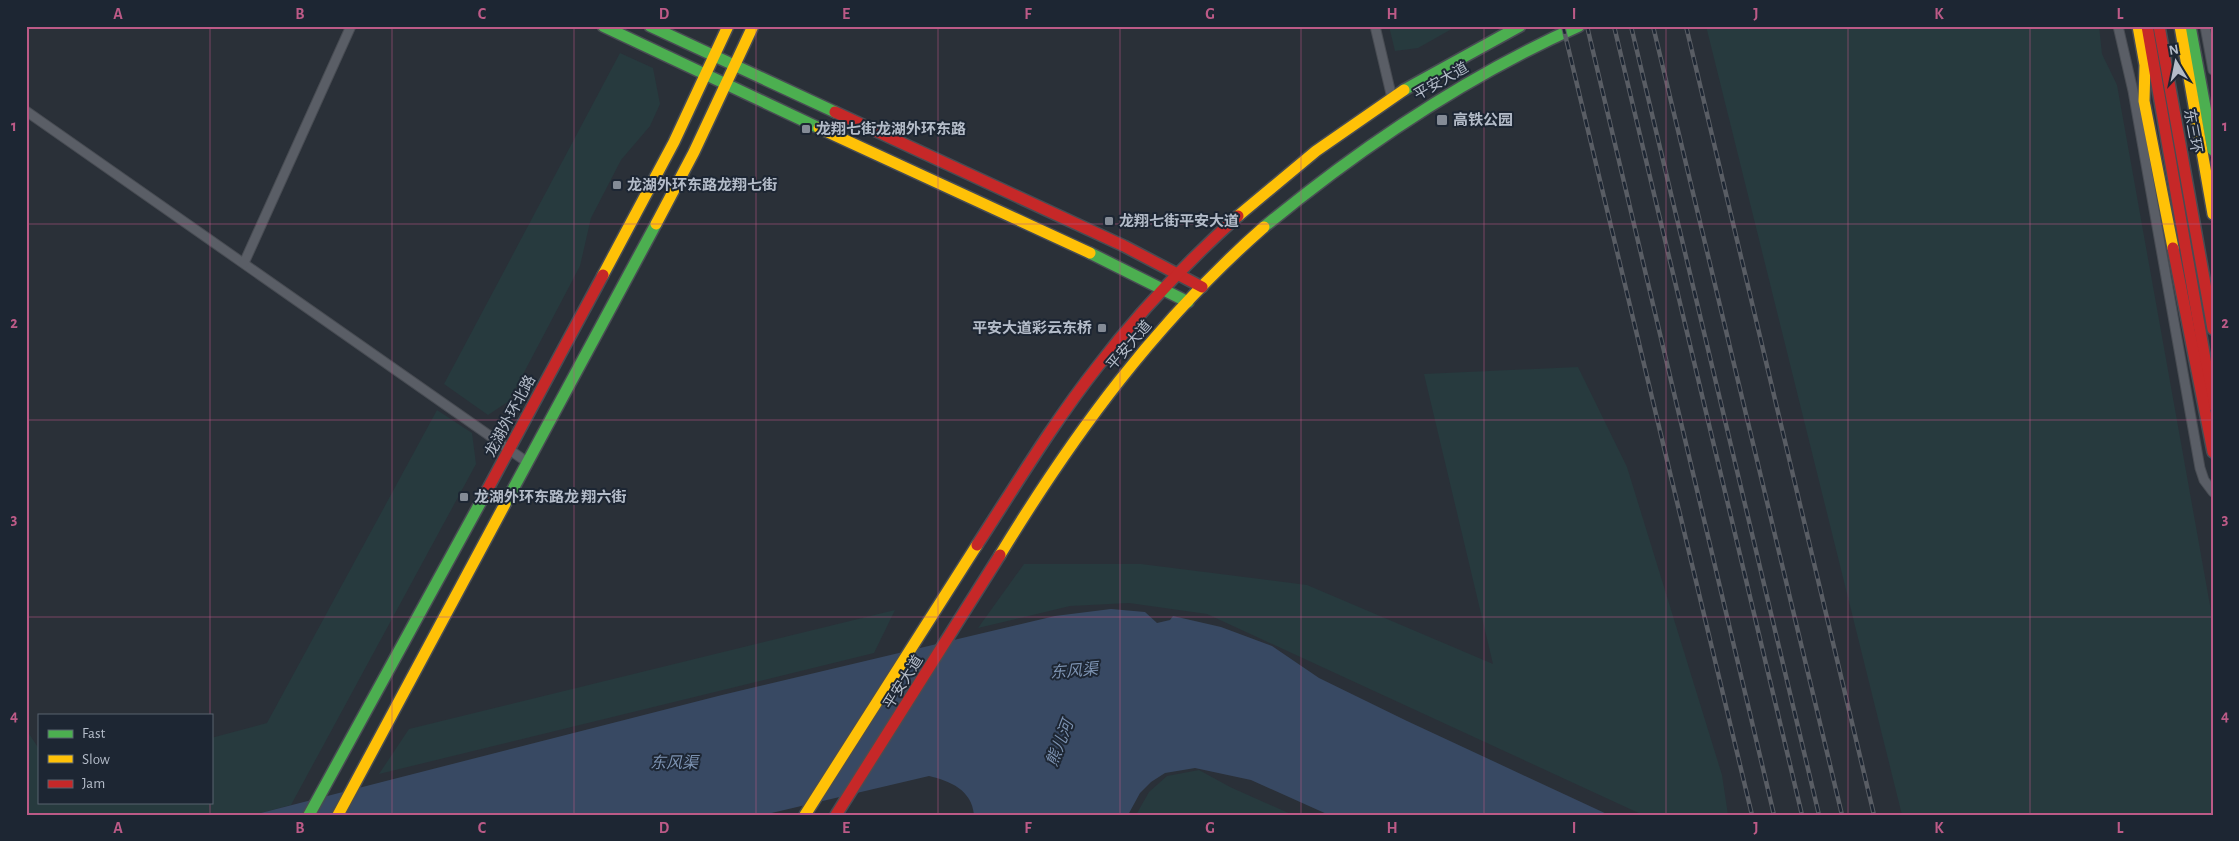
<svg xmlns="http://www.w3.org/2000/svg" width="2239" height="841" font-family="'Alegreya Sans','Noto Sans SC',sans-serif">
	<rect width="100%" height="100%" fill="#2a3038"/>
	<!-- green -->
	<g fill="#273a3e">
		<polygon points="1389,26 1457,26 1418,48 1395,51"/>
		<polygon points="1706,26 2099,26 2102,54 2117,85 2213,622 2213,815 1902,815"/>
		<polygon points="620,53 653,68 660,104 650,126 621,160 591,218 580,266 509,401 488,415 444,384"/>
		<polygon points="1578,367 1627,467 1722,775 1728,815 1643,815 1207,614 1129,603 1070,606 978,628 1024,564 1141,564 1307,585 1493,664 1424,374"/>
		<polygon points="437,410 472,433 476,464 291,805 253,815 26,815 26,729 39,749 39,802 211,802 211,738 267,723"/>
		<polygon points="895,610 874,653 379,774 409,729"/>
		<polygon points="1199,770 1230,787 1293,815 1136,815 1149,792 1167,776"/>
	</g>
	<!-- water -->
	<path fill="#384963" d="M1111,609l34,3 12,11 13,-3 3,-4 48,11 51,19 47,32 88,43 202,94h-280l-78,-35 -56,-12 -30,5 -14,9 -11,11 -12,22h-154c-2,-25 -24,-34 -45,-39l-166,39h-510l469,-120 333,-79z"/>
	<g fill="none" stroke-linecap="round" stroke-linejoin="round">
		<defs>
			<g id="street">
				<polyline points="1375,26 1392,98"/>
				<polyline points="2118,26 2133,91 2200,468 2204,480 2213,492"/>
				<polyline points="2205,26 2213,70"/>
				<polyline points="26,111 527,462"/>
				<polyline points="244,263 351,26"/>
			</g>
			<g id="fast">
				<polyline points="603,26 819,128"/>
				<polyline points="650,26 835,112"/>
				<polyline points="2190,26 2213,150"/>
				<polyline points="1404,90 1520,26"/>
				<path d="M1264,227c97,-80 200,-150 315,-201"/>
				<polyline points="1090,253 1188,302"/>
				<polyline points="505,504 656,224"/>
				<polyline points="309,815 484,496"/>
			</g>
			<g id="slow">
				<polyline points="2138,26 2145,65 2144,101 2173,248"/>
				<polyline points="2180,26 2213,214"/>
				<polyline points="819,128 1090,253"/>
				<polyline points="1238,216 1316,151 1404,90"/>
				<polyline points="656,224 694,152 753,26"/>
				<polyline points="603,275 674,142 728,26"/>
				<path d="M1000,555c75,-123 155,-232 264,-328"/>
				<polyline points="338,815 505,504"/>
				<polyline points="805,815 977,545"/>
			</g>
			<g id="jam">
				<polyline points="2147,26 2213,405"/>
				<polyline points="2159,26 2213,329"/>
				<polyline points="835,112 1124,246 1202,287"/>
				<polyline points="2173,248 2213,452"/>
				<polyline points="484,496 603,275"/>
				<path d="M977,545c39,-60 76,-122 121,-179 41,-54 89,-104 140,-150"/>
				<polyline points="836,815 1000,555"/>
			</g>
		</defs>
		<!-- street casing -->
		<use href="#street" stroke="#484c53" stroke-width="11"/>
		<!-- fast casing -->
		<use href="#fast" stroke="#484c53" stroke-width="14"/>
		<!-- slow casing -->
		<use href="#slow" stroke="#484c53" stroke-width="14"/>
		<!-- jam casing -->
		<use href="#jam" stroke="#484c53" stroke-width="14"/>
		<!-- street -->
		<use href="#street" stroke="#5a5e66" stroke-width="9"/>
		<!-- fast -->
		<use href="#fast" stroke="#4caf50" stroke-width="11"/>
		<!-- slow -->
		<use href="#slow" stroke="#ffc107" stroke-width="11"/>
		<!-- jam -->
		<use href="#jam" stroke="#c62828" stroke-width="11"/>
		<defs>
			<g id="rail">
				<polyline points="1563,26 1752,815"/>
				<polyline points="1587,26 1774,815"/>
				<polyline points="1614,26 1802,815"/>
				<polyline points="1631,26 1819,815"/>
				<polyline points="1653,26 1842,815"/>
				<polyline points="1686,26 1874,815"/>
			</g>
		</defs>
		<!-- rail casing -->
		<use href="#rail" stroke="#595d64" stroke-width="4.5"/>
		<!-- rail -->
		<use href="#rail" stroke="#1d2633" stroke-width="2.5" stroke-dasharray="8" stroke-linecap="butt"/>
	</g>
	<!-- grid -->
	<path fill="none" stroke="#bc5a87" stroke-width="1" stroke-opacity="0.55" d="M210,26v689M392,26v789M574,26v789M756,26v789M938,26v789M1120,26v789M1301,26v789M1484,26v789M1666,26v789M1848,26v789M2030,26v789M26,224h2187M26,420h2187M26,617h2187M210,802v13"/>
	<!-- markers -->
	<g fill="#848b96" stroke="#1d2633" stroke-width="2">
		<rect x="1436" y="114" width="12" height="12" rx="2.5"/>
		<rect x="801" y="124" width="10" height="10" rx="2.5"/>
		<rect x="612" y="180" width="10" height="10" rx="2.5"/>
		<rect x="1104" y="216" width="10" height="10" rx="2.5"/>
		<rect x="1097" y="323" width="10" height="10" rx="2.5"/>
		<rect x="459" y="492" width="10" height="10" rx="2.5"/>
	</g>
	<g text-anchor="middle" stroke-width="4" stroke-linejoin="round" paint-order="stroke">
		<!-- street labels -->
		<g font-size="15" fill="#b4bcc9" stroke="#1d2633">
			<text transform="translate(1441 81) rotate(-30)" y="5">平安大道</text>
			<text transform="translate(2193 131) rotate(80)" y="5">东三环</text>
			<text transform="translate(1129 345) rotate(-49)" y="5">平安大道</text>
			<text transform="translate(510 416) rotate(-62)" y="5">龙湖外环北路</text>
			<text transform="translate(903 682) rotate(-58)" y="5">平安大道</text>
		</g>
		<!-- poi labels -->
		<g font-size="15" font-weight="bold" fill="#b4bcc9" stroke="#1d2633" text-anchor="start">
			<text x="1453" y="125">高铁公园</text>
			<text x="816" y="134">龙翔七街龙湖外环东路</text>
			<text x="627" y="190">龙湖外环东路龙翔七街</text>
			<text x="1119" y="226">龙翔七街平安大道</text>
			<text x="1092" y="333" text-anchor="end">平安大道彩云东桥</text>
			<text x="474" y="502">龙湖外环东路龙 翔六街</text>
		</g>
		<!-- water labels -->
		<g font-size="16" font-style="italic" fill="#7c92b1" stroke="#1d2633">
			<text transform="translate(1074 670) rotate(-5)" y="6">东风渠</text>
			<text transform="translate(1059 743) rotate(-69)" y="6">熊儿河</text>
			<text x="674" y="768">东风渠</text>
		</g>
	</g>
	<!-- border -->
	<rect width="2239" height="841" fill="none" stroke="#1d2633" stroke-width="55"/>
	<!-- legend -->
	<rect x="38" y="714" width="175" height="90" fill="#1d2633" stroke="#59626f"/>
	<rect x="48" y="730" width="25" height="8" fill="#4caf50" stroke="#59626f"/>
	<text x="82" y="738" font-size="15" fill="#b4bcc9">Fast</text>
	<rect x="48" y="755" width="25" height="8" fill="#ffc107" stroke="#59626f"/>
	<text x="82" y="764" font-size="15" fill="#b4bcc9">Slow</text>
	<rect x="48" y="780" width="25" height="8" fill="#c62828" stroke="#59626f"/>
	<text x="82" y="788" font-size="15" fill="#b4bcc9">Jam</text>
	<!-- north arrow -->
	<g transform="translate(2176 62) rotate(350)" stroke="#1d2633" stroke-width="4" paint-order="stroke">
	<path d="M0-4L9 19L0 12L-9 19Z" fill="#b4bcc9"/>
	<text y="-8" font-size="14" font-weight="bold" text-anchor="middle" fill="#b4bcc9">N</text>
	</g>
	<rect x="28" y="28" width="2184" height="786" fill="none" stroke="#bc5a87" stroke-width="2"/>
	<g font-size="16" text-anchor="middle" font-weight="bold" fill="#bc5a87">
		<text x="118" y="19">A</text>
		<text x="300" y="19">B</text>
		<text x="482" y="19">C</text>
		<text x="664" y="19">D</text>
		<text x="846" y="19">E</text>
		<text x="1028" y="19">F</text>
		<text x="1210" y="19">G</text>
		<text x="1392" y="19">H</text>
		<text x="1574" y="19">I</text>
		<text x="1756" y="19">J</text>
		<text x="1939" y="19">K</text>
		<text x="2120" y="19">L</text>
		<text x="14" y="131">1</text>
		<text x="2225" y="131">1</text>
		<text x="14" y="328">2</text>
		<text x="2225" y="328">2</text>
		<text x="14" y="524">3</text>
		<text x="2225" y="524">3</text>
		<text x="14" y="721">4</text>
		<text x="2225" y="721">4</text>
		<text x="118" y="833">A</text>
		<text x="300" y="833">B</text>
		<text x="482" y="833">C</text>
		<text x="664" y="833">D</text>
		<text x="846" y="833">E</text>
		<text x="1028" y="833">F</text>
		<text x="1210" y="833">G</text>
		<text x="1392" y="833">H</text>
		<text x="1574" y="833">I</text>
		<text x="1756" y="833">J</text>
		<text x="1939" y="833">K</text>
		<text x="2120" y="833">L</text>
	</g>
</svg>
